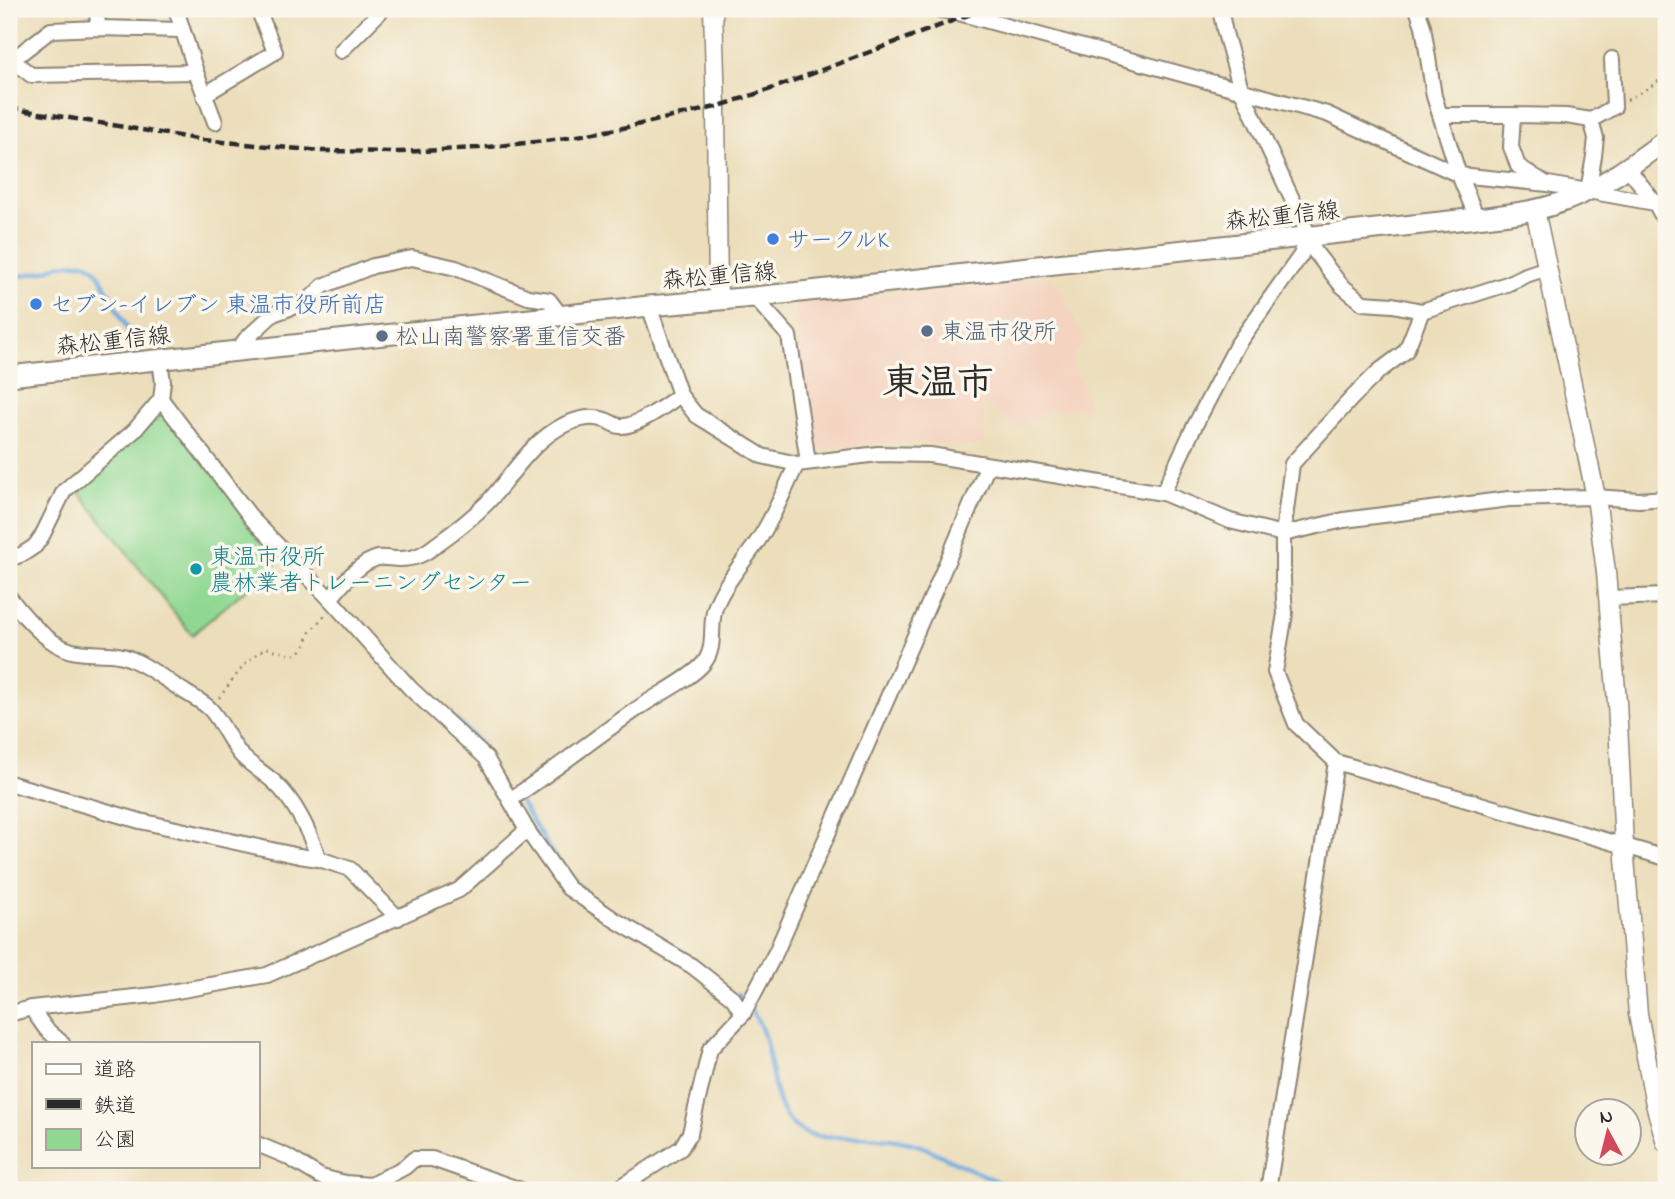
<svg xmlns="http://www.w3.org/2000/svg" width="1675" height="1199" font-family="'Indie Flower','Klee One',sans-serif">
	<rect width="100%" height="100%" fill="#fbf7ec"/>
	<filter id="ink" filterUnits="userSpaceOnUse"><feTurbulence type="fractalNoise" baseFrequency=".0143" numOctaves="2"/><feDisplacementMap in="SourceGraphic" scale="14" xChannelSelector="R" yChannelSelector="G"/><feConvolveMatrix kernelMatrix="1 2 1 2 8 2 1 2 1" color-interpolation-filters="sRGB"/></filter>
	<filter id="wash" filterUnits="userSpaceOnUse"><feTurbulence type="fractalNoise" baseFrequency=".00686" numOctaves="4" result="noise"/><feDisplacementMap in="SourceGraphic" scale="28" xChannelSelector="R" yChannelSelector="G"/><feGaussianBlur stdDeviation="1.57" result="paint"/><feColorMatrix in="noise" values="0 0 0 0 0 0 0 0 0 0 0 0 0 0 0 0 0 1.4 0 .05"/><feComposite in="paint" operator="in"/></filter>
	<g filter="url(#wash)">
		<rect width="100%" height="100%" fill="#ecdebb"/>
		<!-- built -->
		<polygon fill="#f4d3c0" points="1050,275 1064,296 1085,342 1073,356 1073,364 1090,407 1049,411 1017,428 986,405 983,405 985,445 959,446 901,441 815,451 801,368 795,305 797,302 916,294"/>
		<!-- green -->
		<polygon fill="#90d892" stroke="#5e825e" stroke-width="2" points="165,412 283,558 192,635 75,487"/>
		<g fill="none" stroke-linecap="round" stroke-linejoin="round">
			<!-- stream -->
			<g stroke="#70aae0" stroke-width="4.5">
				<polyline points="9,278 45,271 59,265 79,263 87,263 94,268 100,276 141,355"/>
				<polyline points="148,366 158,382"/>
				<polyline points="449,714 481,744"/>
				<path d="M517,797c22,32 38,70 68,95"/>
				<path d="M738,994c10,11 19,22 24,36 14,35 5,88 46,104 15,5 33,3 49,3 22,0 43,2 64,9l94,44"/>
			</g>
		</g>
	</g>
	<g filter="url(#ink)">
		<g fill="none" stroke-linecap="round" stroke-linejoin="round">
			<defs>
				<g id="minor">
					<polyline points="97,9 98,28"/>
					<polyline points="176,9 196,72 215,122"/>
					<polyline points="933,9 955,12 1327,114 1459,175 1548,184 1666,205"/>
					<polyline points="1220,9 1225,33 1241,89 1305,227 1315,252 1341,285 1363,303 1393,305 1422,311"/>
					<polyline points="1417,9 1423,26 1434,96 1459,175 1477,218"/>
					<polyline points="341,51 383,9"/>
					<polyline points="9,58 12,60 51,30 98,28 182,30"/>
					<polyline points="12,60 31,75 196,72"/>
					<polyline points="204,95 275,52 258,9"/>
					<polyline points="1441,115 1513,115 1511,147 1518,166 1545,183"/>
					<polyline points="1513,115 1566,116 1591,120"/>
					<polyline points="1627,167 1656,204 1666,224"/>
					<polyline points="1588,191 1594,156 1596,138 1591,120 1614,107 1612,59"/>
					<polyline points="1547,268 1526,275 1507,284 1422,311 1406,351 1378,372 1351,399 1292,464 1283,534 1283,582 1285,614 1275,672 1296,724 1336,762 1666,858"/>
					<polyline points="754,297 789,336 808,462"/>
					<polyline points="649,306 680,395 696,415 762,456 797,464 878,454 930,455 1163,493 1230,521 1283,534 1344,520 1509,499 1596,497 1639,500 1666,498"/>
					<polyline points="237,351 246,339 273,314 307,302 323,286 373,266 412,258 456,268 528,297 549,300 561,316"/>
					<path d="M680,395c-12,9 -45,33 -60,31 -5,0 -11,-5 -15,-6 -13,-5 -28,-1 -41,5 -34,17 -52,51 -77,78 -15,15 -33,29 -50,41 -12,10 -22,15 -38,15 -7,0 -15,-2 -21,-1 -20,5 -35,26 -48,41l81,90 75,69 41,72 41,58 47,32 77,46 41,32 10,16"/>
					<polyline points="161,399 253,520 330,599"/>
					<polyline points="1163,493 1192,431 1237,345 1301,255 1308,237"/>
					<polyline points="9,559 23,554 35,546 42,536 64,491 134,431 161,399 163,382 160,360"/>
					<path d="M9,597c16,21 42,52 69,55 18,3 36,-1 53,7 19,8 36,22 54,33 9,6 20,11 26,18 12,14 18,31 30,45 9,10 22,17 33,27 22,20 35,49 45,77"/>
					<polyline points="1608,598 1666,596"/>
					<polyline points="9,783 140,821 299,856 319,859 350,869 398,918"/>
					<path d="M511,799c43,-28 83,-61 126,-90 18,-13 53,-30 66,-45 14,-16 6,-38 12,-56 9,-26 32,-49 46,-72 14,-22 24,-48 36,-72"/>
					<polyline points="31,1008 46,1029 62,1043"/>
					<polyline points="9,1014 31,1008 154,995 267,975 459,890 527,830"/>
					<polyline points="257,1144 286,1156 321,1177 345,1183 371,1185 405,1167 414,1159 432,1159 521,1190"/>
					<polyline points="616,1190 681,1148 690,1133 710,1049 743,1014 776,952 938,583 988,465"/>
					<polyline points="1268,1190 1336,762"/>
				</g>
				<g id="tertiary">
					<polyline points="713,9 716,107 718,300"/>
					<polyline points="1535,210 1596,497 1606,572 1617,702 1624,846 1638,1014 1655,1104 1666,1143"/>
				</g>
				<path id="secondary" d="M9,376l640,-70 105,-9 723,-79c25,-3 51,-5 76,-13 41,-12 79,-40 113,-65"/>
			</defs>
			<!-- minor casing -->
			<use href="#minor" stroke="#8c8473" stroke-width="18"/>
			<!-- tertiary casing -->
			<use href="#tertiary" stroke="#8c8473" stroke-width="21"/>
			<!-- secondary casing -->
			<use href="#secondary" stroke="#8c8473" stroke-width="23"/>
			<!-- path -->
			<g stroke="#8c8473" stroke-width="2.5" stroke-dasharray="2 5" stroke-linecap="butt">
				<polyline points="1627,100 1653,85 1666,75"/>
				<path d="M219,698c13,-17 28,-41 48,-50l25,7 6,-2 6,-5 6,-16 15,-17"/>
			</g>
			<!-- minor -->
			<use href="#minor" stroke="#fff" stroke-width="14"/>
			<!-- tertiary -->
			<use href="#tertiary" stroke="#fff" stroke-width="18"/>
			<!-- secondary -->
			<use href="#secondary" stroke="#fff" stroke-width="19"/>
			<!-- rail -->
			<polyline stroke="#2b2b2b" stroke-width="4.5" stroke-dasharray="10 5" stroke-linecap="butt" points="9,108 203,140 322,151 399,152 478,148 554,140 623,128 716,107 771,89 984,9"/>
		</g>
	</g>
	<!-- markers -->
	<g fill="#3f7fe0" stroke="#fbf7ec" stroke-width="2.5">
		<circle cx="773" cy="239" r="7"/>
		<circle cx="36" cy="304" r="7"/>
	</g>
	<g fill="#5c6f8a" stroke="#fbf7ec" stroke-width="2.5">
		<circle cx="927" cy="331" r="7"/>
		<circle cx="382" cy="336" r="7"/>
	</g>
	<circle fill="#0f9aa8" stroke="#fbf7ec" stroke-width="2.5" cx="196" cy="569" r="7"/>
	<g text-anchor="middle" stroke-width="7" stroke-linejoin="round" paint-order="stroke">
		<!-- street labels -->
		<g font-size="23" fill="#2b2b2b" stroke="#fbf7ec">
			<text transform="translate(1282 215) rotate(-6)" y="8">森松重信線</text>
			<text transform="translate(719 275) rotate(-5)" y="8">森松重信線</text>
			<text transform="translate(113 340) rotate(-6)" y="8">森松重信線</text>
		</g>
		<!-- shop labels -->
		<g font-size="23" fill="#366cbe" stroke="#fbf7ec" text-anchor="start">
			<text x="787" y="247">サークルK</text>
			<text x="50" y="312">セブン-イレブン 東温市役所前店</text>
		</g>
		<!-- service labels -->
		<g font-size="23" fill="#4e5e75" stroke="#fbf7ec" text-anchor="start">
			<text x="941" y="339">東温市役所</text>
			<text x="396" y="344">松山南警察署重信交番</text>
		</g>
		<!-- culture labels -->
		<g font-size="23" fill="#0d838f" stroke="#fbf7ec" text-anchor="start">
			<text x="210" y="564">東温市役所<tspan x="210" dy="26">農林業者トレーニングセンター</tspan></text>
		</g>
		<!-- town labels -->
		<g font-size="37" font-weight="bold" fill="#2b2b2b" stroke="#fbf7ec">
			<text x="938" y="394">東温市</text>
		</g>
	</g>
	<!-- margin -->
	<rect width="1675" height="1199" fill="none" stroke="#fbf7ec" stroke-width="35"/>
	<!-- legend -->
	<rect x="32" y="1042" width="228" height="126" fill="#fbf7ec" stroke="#a8a59f" stroke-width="2"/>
	<rect x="46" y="1064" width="35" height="10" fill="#ffffff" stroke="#a8a59f" stroke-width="2"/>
	<text x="94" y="1076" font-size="21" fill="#2b2b2b">道路</text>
	<rect x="46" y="1099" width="35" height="10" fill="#2b2b2b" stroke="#a8a59f" stroke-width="2"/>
	<text x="94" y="1112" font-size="21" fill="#2b2b2b">鉄道</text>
	<rect x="46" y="1129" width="35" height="21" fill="#90d892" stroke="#a8a59f" stroke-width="2"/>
	<text x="94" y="1146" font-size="21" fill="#2b2b2b">公園</text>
	<!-- north arrow -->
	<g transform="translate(1608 1132) rotate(353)"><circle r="33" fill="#fbf7ec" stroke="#a8a59f" stroke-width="2"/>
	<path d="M0-5L12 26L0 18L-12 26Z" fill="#d1495b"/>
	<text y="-10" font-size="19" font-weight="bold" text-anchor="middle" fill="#2b2b2b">N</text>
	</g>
</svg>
